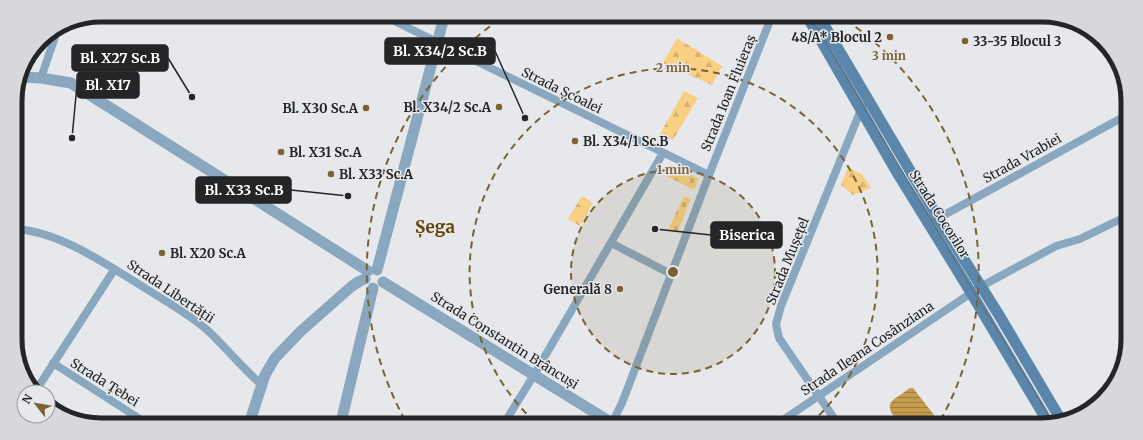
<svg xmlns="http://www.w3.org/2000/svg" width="1143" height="440" font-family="Merriweather,serif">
	<defs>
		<pattern id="forest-firs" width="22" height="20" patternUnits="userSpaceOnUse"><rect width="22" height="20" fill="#f9d083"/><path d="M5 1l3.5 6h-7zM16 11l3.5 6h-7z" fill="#d5b271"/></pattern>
		<pattern id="cemetery-stones" width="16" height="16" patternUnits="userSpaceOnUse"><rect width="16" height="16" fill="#f9d083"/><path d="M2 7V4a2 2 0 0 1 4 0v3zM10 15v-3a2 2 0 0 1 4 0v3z" fill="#d5b271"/></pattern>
		<pattern id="water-rules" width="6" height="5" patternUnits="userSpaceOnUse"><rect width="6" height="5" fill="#c39b4c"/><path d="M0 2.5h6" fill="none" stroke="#9e7e3f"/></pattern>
	</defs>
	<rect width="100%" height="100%" fill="#e6e8eb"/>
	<!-- forest -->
	<g fill="url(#forest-firs)">
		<polygon points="677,38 722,66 712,85 663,63"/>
		<polygon points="684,91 698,98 673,140 660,134"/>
		<polygon points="848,167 863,175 871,188 853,195 841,185"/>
		<polygon points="582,196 593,203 580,226 568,219"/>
	</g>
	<!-- cemetery -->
	<g fill="url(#cemetery-stones)">
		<polygon points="670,165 699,179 694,190 665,175"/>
		<polygon points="684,196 691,199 677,233 668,230"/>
	</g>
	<!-- water -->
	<path fill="url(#water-rules)" d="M910,388h3l21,27 -1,4 -4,5h-30c-17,-23 -9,-21 11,-36z"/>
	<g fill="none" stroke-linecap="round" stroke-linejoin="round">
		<!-- minor -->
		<g stroke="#89a7bf" stroke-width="8">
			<polyline points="384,16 709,175"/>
			<polyline points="41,78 58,28"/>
			<polyline points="935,220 1127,115"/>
			<path d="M16,229c45,3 91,36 129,59 20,13 42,25 61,41 19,17 36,39 56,56"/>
			<polyline points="611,243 671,274"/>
			<polyline points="53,363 143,421"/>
			<polyline points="35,392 114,270"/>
			<polyline points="505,422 534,375 663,153"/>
			<polyline points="612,423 622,403 709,175 771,18"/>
			<polyline points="777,424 980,287 1056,246 1080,239 1125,217"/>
			<polyline points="838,424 779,338 776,324 781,306 862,107"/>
		</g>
		<!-- tertiary -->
		<g stroke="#89a7bf" stroke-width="11">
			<polyline points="20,77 41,78 71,83 368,271"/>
			<polyline points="377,270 444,17"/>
			<polyline points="383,282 612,423"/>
			<polyline points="250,421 265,375 275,358 301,331 352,286 360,281 365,279"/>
			<polyline points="341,422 373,288"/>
		</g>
		<!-- secondary -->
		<g stroke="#5986aa" stroke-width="11">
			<polyline points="808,18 895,169 967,286 1049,424"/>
			<polyline points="820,18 938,218 999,315 1061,420"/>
		</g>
		<!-- tram -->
		<polyline stroke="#686a6b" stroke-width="1" points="811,18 982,306 1004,341 1053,423"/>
	</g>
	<!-- distance rings -->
	<circle cx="673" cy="272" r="102" fill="#7a6233" fill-opacity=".12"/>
	<g fill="none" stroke="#7a6233" stroke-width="2" stroke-dasharray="7 5">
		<circle cx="673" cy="272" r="102"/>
		<path d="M535 422A204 204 0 1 1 810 424"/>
		<path d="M405 420A306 306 0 0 1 502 18M846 20A306 306 0 0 1 939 423"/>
	</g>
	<!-- markers -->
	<g fill="#7a6233" stroke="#e6e8eb" stroke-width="1.5">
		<circle cx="890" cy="37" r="4"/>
		<circle cx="965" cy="41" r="4"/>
		<circle cx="499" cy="107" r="4"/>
		<circle cx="366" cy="108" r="4"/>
		<circle cx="575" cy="141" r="4"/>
		<circle cx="281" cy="152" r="4"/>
		<circle cx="331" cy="174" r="4"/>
		<circle cx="162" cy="253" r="4"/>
		<circle cx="620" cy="289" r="4"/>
	</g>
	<g text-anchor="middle" stroke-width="3" stroke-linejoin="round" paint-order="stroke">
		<!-- poi labels -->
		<g font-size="13" font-weight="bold" fill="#242526" stroke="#e6e8eb" text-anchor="start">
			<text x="882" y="42" text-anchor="end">48/A* Blocul 2</text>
			<text x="973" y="46">33-35 Blocul 3</text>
			<text x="491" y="112" text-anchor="end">Bl. X34/2 Sc.A</text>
			<text x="358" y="113" text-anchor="end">Bl. X30 Sc.A</text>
			<text x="583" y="146">Bl. X34/1 Sc.B</text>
			<text x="289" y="157">Bl. X31 Sc.A</text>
			<text x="339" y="179">Bl. X33 Sc.A</text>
			<text x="170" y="258">Bl. X20 Sc.A</text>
			<text x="612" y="294" text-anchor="end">Generală 8</text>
		</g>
		<!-- street labels -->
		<g font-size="13" fill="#242526" stroke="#e6e8eb">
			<text transform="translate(562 90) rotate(26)" y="5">Strada Școalei</text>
			<text transform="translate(728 93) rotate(-68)" y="5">Strada Ioan Fluieraș</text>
			<text transform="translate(1022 158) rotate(-29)" y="5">Strada Vrabiei</text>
			<text transform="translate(940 214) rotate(58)" y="5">Strada Cocorilor</text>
			<text transform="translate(787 261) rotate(-68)" y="5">Strada Mușețel</text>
			<text transform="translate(171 291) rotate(34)" y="5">Strada Libertății</text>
			<text transform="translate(505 340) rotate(32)" y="5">Strada Constantin Brâncuși</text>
			<text transform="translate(867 348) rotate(-34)" y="5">Strada Ileana Cosânziana</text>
			<text transform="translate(105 382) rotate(32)" y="5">Strada Țebei</text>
		</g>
		<!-- district labels -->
		<g font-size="17" font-weight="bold" fill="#60460a" stroke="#e6e8eb">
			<text x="435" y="233">Șega</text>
		</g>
	</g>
	<!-- crop -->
	<path d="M0 0H1143V440H0ZM101 22H1042A79 79 0 0 1 1121 101V339A79 79 0 0 1 1042 418H101A79 79 0 0 1 22 339V101A79 79 0 0 1 101 22Z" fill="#d6d8db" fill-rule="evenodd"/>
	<path fill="none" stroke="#242526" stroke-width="5" d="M101 22H1042A79 79 0 0 1 1121 101V339A79 79 0 0 1 1042 418H101A79 79 0 0 1 22 339V101A79 79 0 0 1 101 22Z"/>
	<circle cx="673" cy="272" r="6" fill="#7a6233" stroke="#e6e8eb" stroke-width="2"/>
	<g font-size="12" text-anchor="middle" font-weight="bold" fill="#7a6233" stroke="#e6e8eb" stroke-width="3" stroke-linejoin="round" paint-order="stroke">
		<text x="889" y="60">3 min</text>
		<text x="673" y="72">2 min</text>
		<text x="673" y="174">1 min</text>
	</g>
	<!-- callouts -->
	<path fill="none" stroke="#242526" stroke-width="1.5" d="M525 118L495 51M192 97L168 58M72 138L77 85M348 196L291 190M655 229L711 235"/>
	<g fill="#242526" stroke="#e6e8eb" stroke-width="1.5">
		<circle cx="525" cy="118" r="4"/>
		<circle cx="192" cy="97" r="4"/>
		<circle cx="72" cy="138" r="4"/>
		<circle cx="348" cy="196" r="4"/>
		<circle cx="655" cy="229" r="4"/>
	</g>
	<g fill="#242526" stroke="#242526" stroke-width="1.5">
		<rect x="385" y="38" width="110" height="26" rx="4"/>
		<rect x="72" y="45" width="96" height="26" rx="4"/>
		<rect x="77" y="72" width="62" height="26" rx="4"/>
		<rect x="196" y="177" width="95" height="26" rx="4"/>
		<rect x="711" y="222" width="71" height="26" rx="4"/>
	</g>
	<g font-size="14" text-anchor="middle" font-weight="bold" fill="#fff">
		<text x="440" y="56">Bl. X34/2 Sc.B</text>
		<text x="120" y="63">Bl. X27 Sc.B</text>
		<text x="108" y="90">Bl. X17</text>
		<text x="244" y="195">Bl. X33 Sc.B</text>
		<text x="747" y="240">Biserica</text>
	</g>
	<!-- north arrow -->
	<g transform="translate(36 404) rotate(301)"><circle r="19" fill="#e6e8eb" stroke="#989a9c"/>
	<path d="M0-3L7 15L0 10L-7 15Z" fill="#7a6233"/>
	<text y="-6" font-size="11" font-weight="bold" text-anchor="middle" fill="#242526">N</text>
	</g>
</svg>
